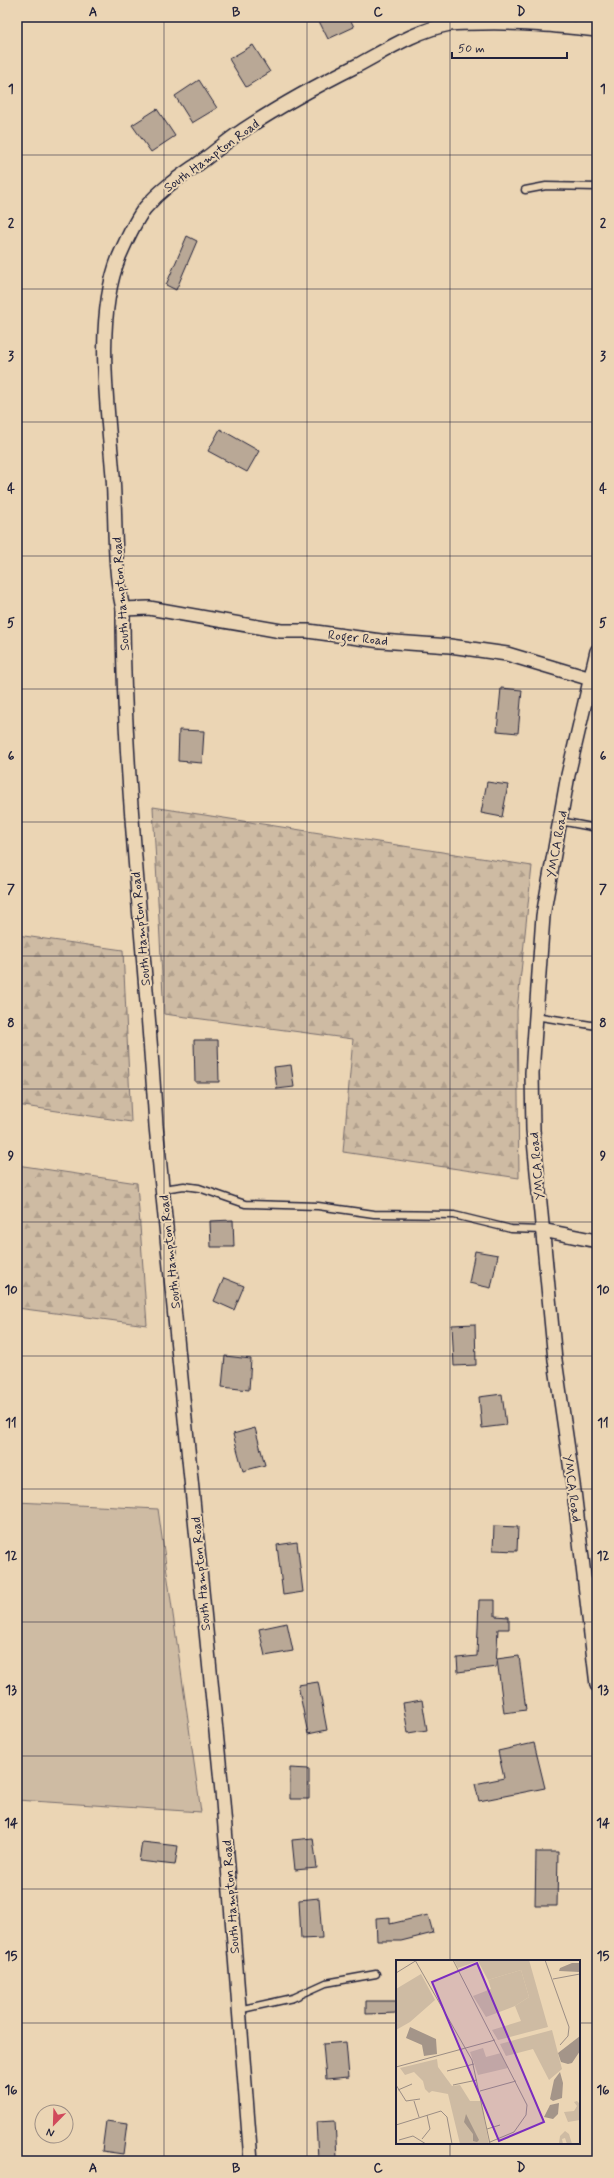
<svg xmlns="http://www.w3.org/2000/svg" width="614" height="2178" font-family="Mynerve,sans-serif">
	<defs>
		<pattern id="forest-firs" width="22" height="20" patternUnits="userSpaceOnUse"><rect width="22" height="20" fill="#cebba3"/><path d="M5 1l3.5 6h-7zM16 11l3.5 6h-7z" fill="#b1a08d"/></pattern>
	</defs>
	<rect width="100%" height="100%" fill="#ebd5b4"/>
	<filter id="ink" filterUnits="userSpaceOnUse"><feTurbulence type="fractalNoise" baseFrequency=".025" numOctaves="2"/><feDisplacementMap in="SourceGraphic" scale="8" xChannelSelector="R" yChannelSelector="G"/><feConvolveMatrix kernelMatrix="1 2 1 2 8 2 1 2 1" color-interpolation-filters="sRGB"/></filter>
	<g filter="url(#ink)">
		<!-- grass -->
		<polygon fill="#cebba3" stroke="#786e6f" points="17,1502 158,1509 201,1812 17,1800"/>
		<!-- forest -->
		<g fill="url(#forest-firs)" stroke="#786e6f">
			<polygon points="153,807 532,866 517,1011 519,1178 343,1152 353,1039 164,1014"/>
			<polygon points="17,935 123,950 131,1122 17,1105"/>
			<polygon points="17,1165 137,1183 147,1325 17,1308"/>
		</g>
		<!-- building -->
		<g fill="#b9a896" stroke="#22223b">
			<polygon points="317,17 349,17 354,27 328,39"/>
			<polygon points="253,45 270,72 246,87 229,59"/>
			<polygon points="199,80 217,108 192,123 175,96"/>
			<polygon points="157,109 175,136 151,152 132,125"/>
			<polygon points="187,236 197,241 176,290 166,285"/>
			<polygon points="220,429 259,451 247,472 208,451"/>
			<polygon points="501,688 522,690 518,733 497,731"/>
			<polygon points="179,730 204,731 202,763 178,761"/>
			<polygon points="487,782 508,785 502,817 481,813"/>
			<polygon points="194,1040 218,1040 219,1082 195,1082"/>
			<polygon points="291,1065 294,1087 277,1089 274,1067"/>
			<polygon points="233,1220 234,1247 211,1247 210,1221"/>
			<polygon points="475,1251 498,1255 491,1288 469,1283"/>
			<polygon points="224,1278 244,1286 234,1310 214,1301"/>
			<polygon points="475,1324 476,1365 454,1366 452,1325"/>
			<polygon points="225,1356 251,1359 249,1390 222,1387"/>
			<polygon points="502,1394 506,1425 482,1428 479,1397"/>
			<polygon points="255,1428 265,1465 243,1471 233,1434"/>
			<polygon points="494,1526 518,1527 517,1551 493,1550"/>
			<polygon points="297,1542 303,1592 283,1595 277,1545"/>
			<polygon points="479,1600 495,1600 495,1616 509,1617 509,1629 498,1629 496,1667 458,1672 457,1658 477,1656"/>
			<polygon points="287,1623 293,1651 265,1656 259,1629"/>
			<polygon points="519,1656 526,1710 504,1713 497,1659"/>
			<polygon points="318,1682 327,1730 308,1734 298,1685"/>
			<polygon points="422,1700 427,1730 408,1733 403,1703"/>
			<polygon points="534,1743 545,1788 479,1801 475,1784 504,1778 498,1751"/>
			<polygon points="290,1768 309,1769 309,1799 290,1799"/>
			<polygon points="313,1838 317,1868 295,1870 292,1840"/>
			<polygon points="142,1842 178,1846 175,1865 139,1861"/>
			<polygon points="536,1852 558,1852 557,1906 535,1906"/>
			<polygon points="319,1898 322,1938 301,1939 299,1900"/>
			<polygon points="428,1915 433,1933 401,1941 377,1941 376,1918 390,1917 390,1924"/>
			<polygon points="366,2001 397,2001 397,2013 366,2014"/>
			<polygon points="346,2042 349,2077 326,2079 323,2044"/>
			<polygon points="106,2121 127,2124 123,2154 102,2151"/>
			<polygon points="335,2121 337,2158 318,2159 316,2122"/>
		</g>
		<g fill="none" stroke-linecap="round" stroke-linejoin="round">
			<defs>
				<g id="service">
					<polyline points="525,190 546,186 597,187"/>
					<polyline points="560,821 597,828"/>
					<polyline points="535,1016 597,1026"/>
					<polyline points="163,1189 184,1186 199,1188 245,1204 318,1206 374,1214 454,1215 511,1229 542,1230"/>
					<polyline points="238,2010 293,1998 326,1983 376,1974"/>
				</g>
				<g id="minor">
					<polyline points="123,609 149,608 281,631 308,631 381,641 450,646 507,654 591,679"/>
					<polyline points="597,651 568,775 543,916 532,1073 533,1130 555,1360 574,1491 597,1685"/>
					<polyline points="542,1230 597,1241"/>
					<path d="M251,2161l-28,-359 -67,-676c-10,-173 -33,-344 -33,-517 -10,-43 -7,-89 -10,-133 -5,-66 -19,-156 6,-219 7,-16 15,-35 26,-49 16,-19 33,-30 53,-44 15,-10 28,-23 44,-33 37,-25 76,-46 116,-66 28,-15 59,-35 92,-41 10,-1 22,-1 32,-1 39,-1 77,3 115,7"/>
				</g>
			</defs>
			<!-- service casing -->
			<use href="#service" stroke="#22223b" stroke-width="9"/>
			<!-- minor casing -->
			<use href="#minor" stroke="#22223b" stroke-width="16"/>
			<!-- service -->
			<use href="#service" stroke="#ebd5b4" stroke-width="6"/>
			<!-- minor -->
			<use href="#minor" stroke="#ebd5b4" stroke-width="13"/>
		</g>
	</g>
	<!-- grid -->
	<path fill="none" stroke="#22223b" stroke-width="1" stroke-opacity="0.55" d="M164,17v2144M307,17v2144M450,17v1944M17,155h580M17,289h580M17,422h580M17,556h580M17,689h580M17,822h580M17,956h580M17,1089h580M17,1222h580M17,1356h580M17,1489h580M17,1622h580M17,1756h580M17,1889h580M17,2023h380M579,2023h18M450,2143v18"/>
	<g text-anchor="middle" stroke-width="4" stroke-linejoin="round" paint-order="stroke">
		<!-- street labels -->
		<g font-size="13" fill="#22223b" stroke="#ebd5b4">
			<text transform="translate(211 155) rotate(-36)" y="5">South Hampton Road</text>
			<text transform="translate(120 594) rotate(-94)" y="5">South Hampton Road</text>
			<text transform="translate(358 637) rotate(6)" y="5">Roger Road</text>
			<text transform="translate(556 844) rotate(-80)" y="5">YMCA Road</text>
			<text transform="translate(140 929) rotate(-95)" y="5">South Hampton Road</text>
			<text transform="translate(536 1166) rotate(-95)" y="5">YMCA Road</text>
			<text transform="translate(169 1252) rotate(-96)" y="5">South Hampton Road</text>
			<text transform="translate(573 1488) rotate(82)" y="5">YMCA Road</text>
			<text transform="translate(200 1574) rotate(-95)" y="5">South Hampton Road</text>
			<text transform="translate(230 1897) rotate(-94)" y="5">South Hampton Road</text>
		</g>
	</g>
	<!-- overview -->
	<g transform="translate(396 1960)">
		<rect width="184" height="184" fill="#ebd5b4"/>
		<path d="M125,10l8,27 -14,9 -29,11 -13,-21 18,-7 -3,-9zM181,141l3,3v16l-12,2 -4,-10 10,-1 3,-5 -3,-4zM169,171l4,3 3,10h-5l-2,-6 -3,1 1,5 -4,-1 1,-7z" fill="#cebba3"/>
		<path d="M58,0h75l19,67 -50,13 -6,-10 29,-9 -6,-15 14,-9 -8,-27 -33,10 -10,-19 -20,7zM25,14l14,26 -25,22 -14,8v-41zM156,70l10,39 -13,11 -16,-31 -27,7 -6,-12zM87,88l3,9 15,-4 7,15 -30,7 -8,-23zM41,99l1,8 14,19 8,-1 10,16h11l8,43h-29l-12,-50 -16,-3 -3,2 -4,-4 -2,-8 -9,-9 -9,3 -5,-7z" fill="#cebba3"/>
		<path d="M176,3h8v9l-21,-1 1,-3zM14,67l26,12 1,15 -13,2 -2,-11 -16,-7zM184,76v15l-8,12 -4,1 -7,-2 -3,-9zM164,112l3,11 -1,15 -9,3 -3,-2 4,-19zM163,143l-1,11 -5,5 -9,-2 6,-12zM70,154l13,26 -2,2 -4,-1v-7l-9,-12z" fill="#a49589"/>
		<path fill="none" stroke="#9b8d84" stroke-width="1" d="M19,0l57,100 18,84M57,0l74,145 -1,10 -12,17 -24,10M149,0l24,67 -1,9 -8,9M0,13l21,-13M157,19l27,-5M0,107l99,-27M51,111l27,-7M0,125l10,16 14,-2M57,125l24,-5M2,130l14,-6M84,131l36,-10M18,141l5,16M0,165l45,-14 6,6 5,27M91,169l13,-4M26,179l8,-10 -3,-14M3,180l14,-4 13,8"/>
		<path fill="#7b2cbf" fill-opacity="0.15" stroke="#7b2cbf" stroke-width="2" d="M81,3l67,159 -45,19 -67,-159z"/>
		<rect width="184" height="184" fill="none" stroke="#22223b" stroke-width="2"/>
	</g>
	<!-- margin -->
	<rect width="614" height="2178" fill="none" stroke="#ebd5b4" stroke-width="44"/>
	<!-- north arrow -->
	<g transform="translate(54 2124) rotate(203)"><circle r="19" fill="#ebd5b4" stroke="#9b8d84"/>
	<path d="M0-3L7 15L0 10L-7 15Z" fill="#d1495b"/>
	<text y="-6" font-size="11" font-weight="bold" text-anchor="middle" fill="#22223b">N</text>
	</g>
	<!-- scale -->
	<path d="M452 52v6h115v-6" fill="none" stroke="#22223b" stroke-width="2"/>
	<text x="458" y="52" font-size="12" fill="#22223b" stroke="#ebd5b4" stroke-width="3" paint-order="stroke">50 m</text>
	<rect x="22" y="22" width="570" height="2134" fill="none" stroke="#22223b" stroke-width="1.5"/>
	<g font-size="13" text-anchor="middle" font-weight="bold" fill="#22223b">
		<text x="93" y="16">A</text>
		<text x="236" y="16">B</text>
		<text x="378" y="16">C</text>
		<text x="521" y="16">D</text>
		<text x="11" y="93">1</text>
		<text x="603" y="93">1</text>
		<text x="11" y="227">2</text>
		<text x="603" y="227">2</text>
		<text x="11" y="360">3</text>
		<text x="603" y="360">3</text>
		<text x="11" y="493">4</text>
		<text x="603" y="493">4</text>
		<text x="11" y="627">5</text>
		<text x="603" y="627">5</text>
		<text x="11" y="760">6</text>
		<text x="603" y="760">6</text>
		<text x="11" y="893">7</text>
		<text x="603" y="893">7</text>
		<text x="11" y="1027">8</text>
		<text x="603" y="1027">8</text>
		<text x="11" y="1160">9</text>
		<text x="603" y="1160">9</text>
		<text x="11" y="1294">10</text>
		<text x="603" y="1294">10</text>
		<text x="11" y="1427">11</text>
		<text x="603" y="1427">11</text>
		<text x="11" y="1560">12</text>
		<text x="603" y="1560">12</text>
		<text x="11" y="1694">13</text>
		<text x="603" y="1694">13</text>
		<text x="11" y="1827">14</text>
		<text x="603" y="1827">14</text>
		<text x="11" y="1960">15</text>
		<text x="603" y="1960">15</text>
		<text x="11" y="2094">16</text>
		<text x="603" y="2094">16</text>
		<text x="93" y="2172">A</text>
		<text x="236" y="2172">B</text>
		<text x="378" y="2172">C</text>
		<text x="521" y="2172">D</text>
	</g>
</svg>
